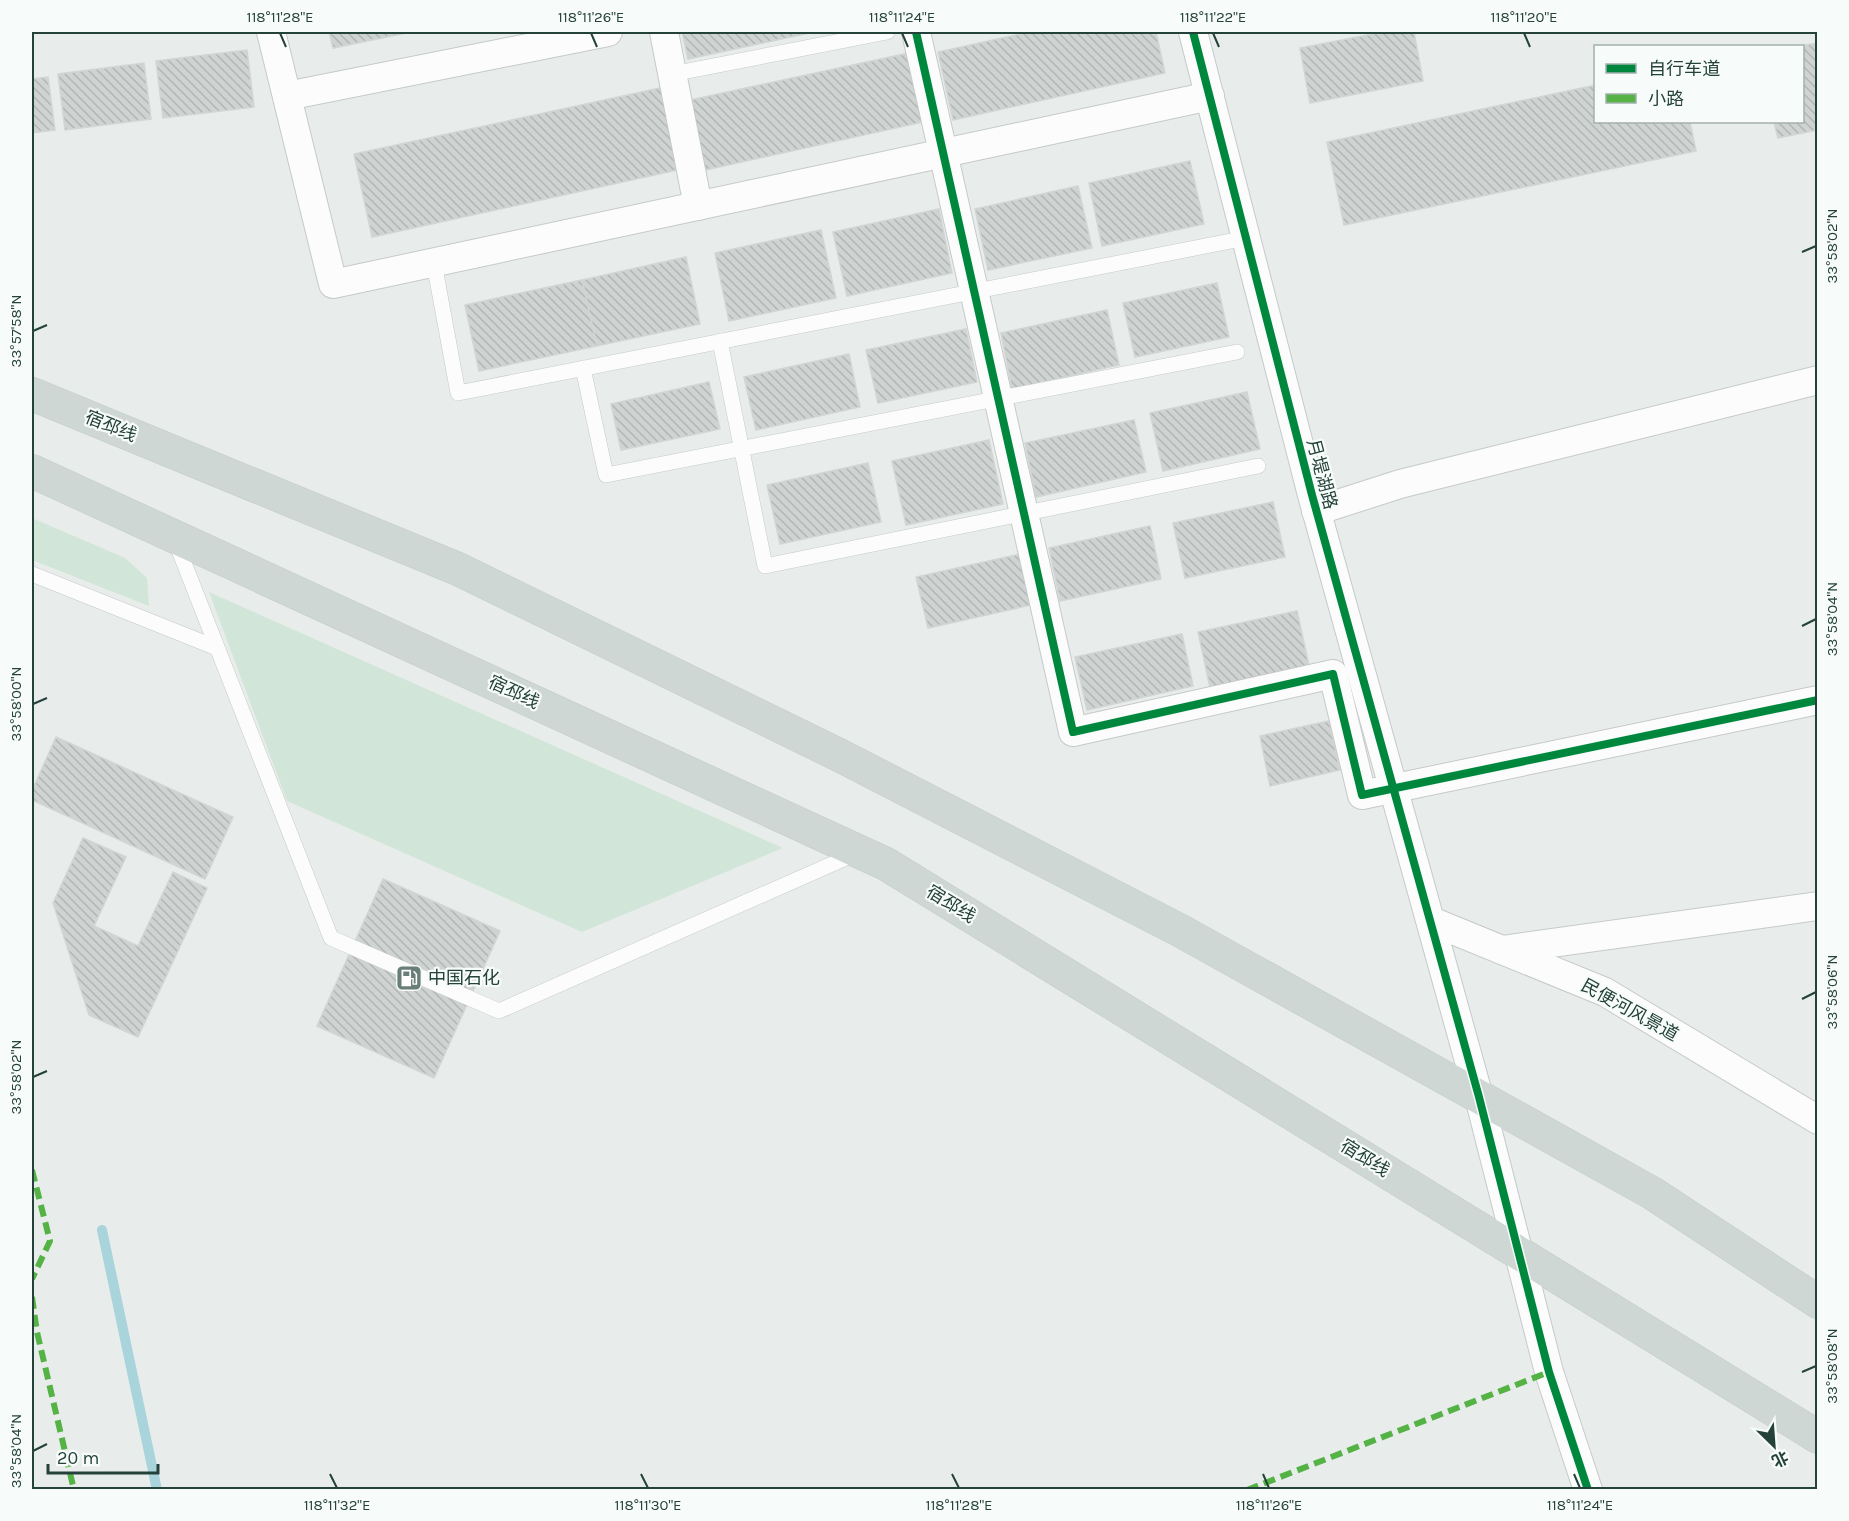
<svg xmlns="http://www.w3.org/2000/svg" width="1849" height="1521" font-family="Karla,'Noto Sans SC',sans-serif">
	<defs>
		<pattern id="building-back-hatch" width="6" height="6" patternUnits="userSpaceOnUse" patternTransform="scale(1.5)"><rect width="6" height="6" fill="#cfd4d2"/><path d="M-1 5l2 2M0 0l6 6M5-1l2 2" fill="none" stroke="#b2b7b5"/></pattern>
	</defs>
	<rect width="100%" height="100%" fill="#e8edeb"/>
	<!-- grass -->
	<g fill="#d1e6d8">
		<polygon points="32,518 125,558 147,578 149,606 32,560"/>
		<polygon points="209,592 783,848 582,932 287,801"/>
	</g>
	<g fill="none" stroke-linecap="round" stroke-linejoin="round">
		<!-- stream -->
		<polyline stroke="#a9d4db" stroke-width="10" points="102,1230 157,1490"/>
	</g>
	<!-- building -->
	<g fill="url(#building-back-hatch)" stroke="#d1d6d4" stroke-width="1.5">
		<polygon points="329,32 411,32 333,48"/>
		<polygon points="682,32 814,32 688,59"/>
		<polygon points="1029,32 1156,32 1165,73 953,120 938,52"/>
		<polygon points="1383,32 1414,32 1423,81 1310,103 1300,48"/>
		<polygon points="1818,43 1818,130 1778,138 1774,122 1802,122 1802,46 1800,46"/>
		<polygon points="247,50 254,107 163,118 156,61"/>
		<polygon points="909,53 923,122 705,170 690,100"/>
		<polygon points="144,63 151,119 65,130 58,74"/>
		<polygon points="48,77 55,130 32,133 32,79"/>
		<polygon points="1596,85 1596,122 1690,122 1696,151 1344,225 1327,142"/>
		<polygon points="665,87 682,169 372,237 354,154"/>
		<polygon points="1190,161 1204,224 1102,246 1089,183"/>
		<polygon points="1078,186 1092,248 988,270 975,209"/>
		<polygon points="939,209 952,273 847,296 833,232"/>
		<polygon points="821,230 836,298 729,321 715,253"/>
		<polygon points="686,257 700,324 596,346 582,280"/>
		<polygon points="582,280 597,346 479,371 465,305"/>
		<polygon points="1217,283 1229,337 1135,357 1123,303"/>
		<polygon points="1107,310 1119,365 1012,389 1001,333"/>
		<polygon points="966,329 977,382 878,403 866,350"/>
		<polygon points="849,354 860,407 756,430 744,377"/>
		<polygon points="709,382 720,429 621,450 611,404"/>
		<polygon points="1247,392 1260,449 1163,471 1150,413"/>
		<polygon points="1134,420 1146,472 1036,497 1025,443"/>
		<polygon points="989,440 1003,504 906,525 892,461"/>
		<polygon points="868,463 881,522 780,544 767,485"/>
		<polygon points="1273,502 1285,557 1185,578 1173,523"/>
		<polygon points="1150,526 1161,579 1060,601 1049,548"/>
		<polygon points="1020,554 1031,605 928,628 916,577"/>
		<polygon points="1297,611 1310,670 1211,692 1198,632"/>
		<polygon points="1182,634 1193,686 1087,710 1075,657"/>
		<polygon points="1329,721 1340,770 1270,786 1260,736"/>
		<polygon points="56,737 233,817 205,879 32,800 32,791"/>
		<polygon points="83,838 126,857 94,926 138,946 173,872 207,888 138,1037 89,1015 53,903"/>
		<polygon points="383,879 500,931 434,1078 317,1026"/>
	</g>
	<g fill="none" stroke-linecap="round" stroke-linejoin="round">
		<defs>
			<g id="service">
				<polyline points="672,74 887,32"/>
				<polyline points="434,263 458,393 1246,238"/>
				<polyline points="720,341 765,566 1258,466"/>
				<polyline points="583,368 606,475 1237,352"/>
				<polyline points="175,540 331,938 499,1011 857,853"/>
				<polyline points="32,574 217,648"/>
			</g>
			<g id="minor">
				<polyline points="271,32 333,284 1210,96"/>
				<polyline points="664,32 698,206"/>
				<polyline points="916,32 1073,732 1333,674 1362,795 1818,700"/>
				<polyline points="1193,32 1312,495 1479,1097 1549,1372 1588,1490"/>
				<polyline points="287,96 608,32"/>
				<polyline points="1316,511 1400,484 1818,380"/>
				<polyline points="1431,921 1605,992 1818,1120"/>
				<polyline points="1502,950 1818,906"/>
			</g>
			<g id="primary">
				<polyline points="32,394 458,569 839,755 1181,931 1652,1193 1818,1302"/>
				<polyline points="32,471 886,864 1818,1437"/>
			</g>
		</defs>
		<!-- service casing -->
		<use href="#service" stroke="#c5cac8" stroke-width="16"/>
		<!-- minor casing -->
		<use href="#minor" stroke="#c5cac8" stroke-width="30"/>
		<!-- primary casing -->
		<use href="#primary" stroke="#c3ccc9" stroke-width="34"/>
		<!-- service -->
		<use href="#service" stroke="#fcfcfc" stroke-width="15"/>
		<!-- minor -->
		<use href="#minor" stroke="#fcfcfc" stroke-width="28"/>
		<!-- primary -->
		<use href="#primary" stroke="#cfd7d5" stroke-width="33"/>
		<!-- quiet -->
		<g stroke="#55b346" stroke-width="6" stroke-dasharray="12 6" stroke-linecap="butt">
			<polyline points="32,1170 50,1241 32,1279"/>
			<polyline points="32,1297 37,1332 74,1490"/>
			<polyline points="1247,1490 1549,1372"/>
		</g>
		<defs>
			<g id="cycleway">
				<polyline points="916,32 1073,732 1333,674 1362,795 1818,700"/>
				<polyline points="1193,32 1312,495 1479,1097 1549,1372 1588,1490"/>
			</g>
		</defs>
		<!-- cycleway casing -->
		<use href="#cycleway" stroke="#f7fbf9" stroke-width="11"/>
		<!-- cycleway -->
		<use href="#cycleway" stroke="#00873e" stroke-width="8"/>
	</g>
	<!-- ticks -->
	<path fill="none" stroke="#24423a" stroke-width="2" d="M280,33l6,14M591,33l6,14M902,33l6,14M1213,33l6,14M1524,33l6,14M1802,252l14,-6M33,331l14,-6M1802,626l14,-7M33,704l14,-6M1802,999l14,-7M33,1077l14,-6M1802,1372l14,-6M33,1451l14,-7M330,1474l7,14M641,1474l7,14M952,1474l7,14M1263,1474l6,14M1574,1474l6,14"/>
	<!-- icons -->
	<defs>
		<symbol id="fuel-square" viewBox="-11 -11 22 22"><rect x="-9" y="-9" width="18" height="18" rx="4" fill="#697e78" stroke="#f7fbf9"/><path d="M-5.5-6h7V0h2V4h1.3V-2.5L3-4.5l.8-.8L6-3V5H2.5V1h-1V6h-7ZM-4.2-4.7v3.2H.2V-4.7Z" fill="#fff"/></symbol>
	</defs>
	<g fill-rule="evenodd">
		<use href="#fuel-square" x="394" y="963" width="30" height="30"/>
	</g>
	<g text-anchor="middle" stroke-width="4.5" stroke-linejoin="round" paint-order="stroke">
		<!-- street labels -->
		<g font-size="18" fill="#24423a" stroke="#f7fbf9">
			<text transform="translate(111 426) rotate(22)" y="6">宿邳线</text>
			<text transform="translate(1322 474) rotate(75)" y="6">月堤湖路</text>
			<text transform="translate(514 692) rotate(25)" y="6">宿邳线</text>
			<text transform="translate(951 904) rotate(32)" y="6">宿邳线</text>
			<text transform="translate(1630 1010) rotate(29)" y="6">民便河风景道</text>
			<text transform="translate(1365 1158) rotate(32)" y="6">宿邳线</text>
		</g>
		<!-- poi labels -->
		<g font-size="18" fill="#24423a" stroke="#f7fbf9" text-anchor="start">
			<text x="428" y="984">中国石化</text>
		</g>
	</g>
	<!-- border -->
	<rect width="1849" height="1521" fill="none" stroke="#f7fbf9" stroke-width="66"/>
	<!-- legend -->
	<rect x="1594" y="45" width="210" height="78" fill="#f7fbf9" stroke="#a3b1ad" stroke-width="1.5"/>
	<rect x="1606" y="64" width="30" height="9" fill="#00873e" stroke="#a3b1ad" stroke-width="1.5"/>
	<text x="1648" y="75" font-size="18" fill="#24423a">自行车道</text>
	<rect x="1606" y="94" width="30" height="9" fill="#55b346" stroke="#a3b1ad" stroke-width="1.5"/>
	<text x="1648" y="105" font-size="18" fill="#24423a">小路</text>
	<!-- north arrow -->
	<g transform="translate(1774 1446) rotate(155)" stroke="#f7fbf9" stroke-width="4.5" paint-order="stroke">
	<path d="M0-4.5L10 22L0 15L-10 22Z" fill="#24423a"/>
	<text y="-9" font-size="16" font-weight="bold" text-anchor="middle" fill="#24423a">北</text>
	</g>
	<!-- scale -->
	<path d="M48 1464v9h110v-9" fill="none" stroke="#24423a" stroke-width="3"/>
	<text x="57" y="1464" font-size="18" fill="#24423a" stroke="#f7fbf9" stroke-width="4.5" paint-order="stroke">20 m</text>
	<rect x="33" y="33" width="1783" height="1455" fill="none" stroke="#24423a" stroke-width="2"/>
	<g font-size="15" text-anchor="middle" fill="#24423a">
		<text x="280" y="22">118°11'28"E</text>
		<text x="591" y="22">118°11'26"E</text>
		<text x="902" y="22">118°11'24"E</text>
		<text x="1213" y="22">118°11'22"E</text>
		<text x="1524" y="22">118°11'20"E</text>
		<text transform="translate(1832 246) rotate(-90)" y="5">33°58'02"N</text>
		<text transform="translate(16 331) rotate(-90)" y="5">33°57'58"N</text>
		<text transform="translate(1832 619) rotate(-90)" y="5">33°58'04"N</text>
		<text transform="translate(16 704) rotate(-90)" y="5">33°58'00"N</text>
		<text transform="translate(1832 992) rotate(-90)" y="5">33°58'06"N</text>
		<text transform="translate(16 1077) rotate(-90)" y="5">33°58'02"N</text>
		<text transform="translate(1832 1366) rotate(-90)" y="5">33°58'08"N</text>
		<text transform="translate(16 1451) rotate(-90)" y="5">33°58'04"N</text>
		<text x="337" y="1510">118°11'32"E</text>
		<text x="648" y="1510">118°11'30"E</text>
		<text x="959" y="1510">118°11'28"E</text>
		<text x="1269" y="1510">118°11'26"E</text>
		<text x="1580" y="1510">118°11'24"E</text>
	</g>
</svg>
